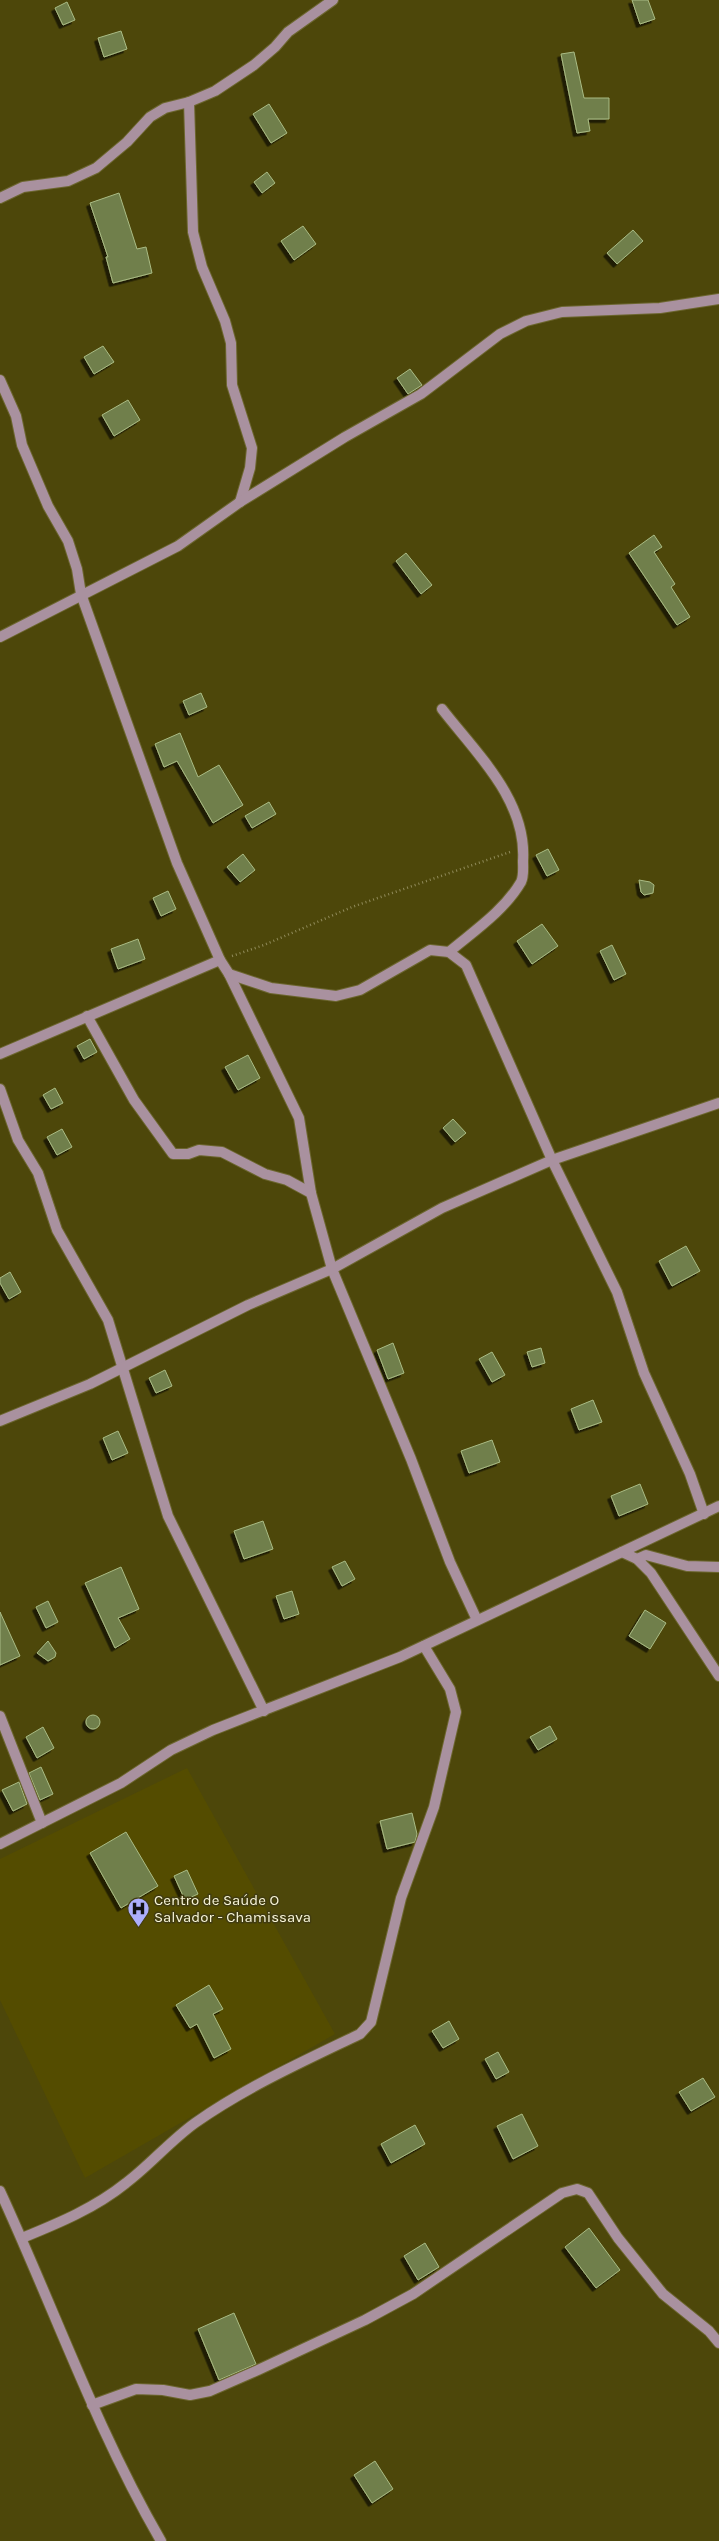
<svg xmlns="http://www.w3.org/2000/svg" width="719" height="2541" font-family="Karla,sans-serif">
	<defs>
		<filter id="shadow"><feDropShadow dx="-3.5" dy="3.5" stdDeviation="0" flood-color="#0009"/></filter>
	</defs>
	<rect width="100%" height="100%" fill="#4d470a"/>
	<!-- built -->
	<polygon fill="#544c00" points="187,1768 335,2034 85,2178 0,2000 0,1859"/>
	<!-- building -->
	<g fill="#6f7f4b" stroke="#aabc85" filter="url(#shadow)">
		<polygon points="632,0 648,0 655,19 640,24"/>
		<polygon points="67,2 75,20 63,25 55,8"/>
		<polygon points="121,31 127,49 104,57 98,38"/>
		<polygon points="574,52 584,98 609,98 609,119 588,119 590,131 577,133 561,54"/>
		<polygon points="269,104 287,133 271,143 253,114"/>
		<polygon points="267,172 275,183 262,193 254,182"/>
		<polygon points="119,193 137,249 146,247 152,273 113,283 106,257 108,257 90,203"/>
		<polygon points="303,226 316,244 294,260 281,241"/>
		<polygon points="633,230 643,241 617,264 607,253"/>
		<polygon points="103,346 114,362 94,374 84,357"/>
		<polygon points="410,369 422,385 408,394 397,378"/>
		<polygon points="128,400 140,420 114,436 102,415"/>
		<polygon points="654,535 662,547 654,552 675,584 671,587 690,617 677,625 629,553"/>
		<polygon points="406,553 432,585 421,594 396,561"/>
		<polygon points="201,693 207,707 189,715 183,701"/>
		<polygon points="180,733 198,777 219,765 243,805 213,823 177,761 164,767 155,744"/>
		<polygon points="269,802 276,814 252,828 245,816"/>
		<polygon points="548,849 559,870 547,876 536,855"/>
		<polygon points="243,854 255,870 240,882 227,867"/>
		<polygon points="639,880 650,882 654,885 653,893 644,895 641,892"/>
		<polygon points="168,891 176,909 161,916 153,898"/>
		<polygon points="542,924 558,946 532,964 517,941"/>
		<polygon points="138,939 145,959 118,969 111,949"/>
		<polygon points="612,945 626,974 614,980 600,951"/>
		<polygon points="90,1039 97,1052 84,1059 77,1046"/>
		<polygon points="248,1055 260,1078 238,1090 225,1067"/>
		<polygon points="55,1088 63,1103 51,1109 43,1095"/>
		<polygon points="453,1119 466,1133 455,1142 443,1128"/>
		<polygon points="62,1129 72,1147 57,1155 47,1137"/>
		<polygon points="686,1246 700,1271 672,1286 659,1261"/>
		<polygon points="10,1272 21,1292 9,1299 0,1283 0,1278"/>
		<polygon points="393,1343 404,1373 388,1379 377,1350"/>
		<polygon points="541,1348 545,1363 532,1367 527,1352"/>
		<polygon points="492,1352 505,1375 492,1382 479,1359"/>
		<polygon points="165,1370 172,1386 156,1393 149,1378"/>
		<polygon points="593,1400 602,1422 579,1430 571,1409"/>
		<polygon points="118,1431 128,1453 112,1460 103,1438"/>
		<polygon points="492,1440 500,1462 469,1473 461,1451"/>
		<polygon points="640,1484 648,1504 619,1516 611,1496"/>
		<polygon points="263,1521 273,1549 244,1559 234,1531"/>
		<polygon points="345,1561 355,1579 342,1586 332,1567"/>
		<polygon points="121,1567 139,1609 118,1618 130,1639 115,1648 85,1583"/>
		<polygon points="292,1591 299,1614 284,1619 276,1596"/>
		<polygon points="48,1601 58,1622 46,1628 36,1607"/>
		<polygon points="645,1610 666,1623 650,1649 629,1636"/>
		<polygon points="0,1612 20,1656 0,1665"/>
		<polygon points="48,1641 56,1653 55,1657 48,1661 37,1653"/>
		<circle cx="93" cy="1722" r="7"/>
		<polygon points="550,1726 557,1739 538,1750 530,1737"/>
		<polygon points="43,1727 54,1748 37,1758 26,1737"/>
		<polygon points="41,1767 53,1794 40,1800 29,1773"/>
		<polygon points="19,1782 27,1804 13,1811 2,1790"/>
		<polygon points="412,1813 417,1834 415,1842 387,1849 380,1821"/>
		<polygon points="126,1832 158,1886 121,1908 90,1853"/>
		<polygon points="187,1870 198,1894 185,1900 174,1876"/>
		<polygon points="209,1985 223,2009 213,2014 231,2049 214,2058 197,2024 190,2028 176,2005"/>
		<polygon points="449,2021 459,2039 443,2048 432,2031"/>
		<polygon points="498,2052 509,2072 496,2079 485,2059"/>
		<polygon points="703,2078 715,2097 691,2111 679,2092"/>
		<polygon points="522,2114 538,2146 513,2159 497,2126"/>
		<polygon points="415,2125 425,2144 391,2163 381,2144"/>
		<polygon points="589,2228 620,2270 596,2288 565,2247"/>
		<polygon points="425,2243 439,2267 418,2280 404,2256"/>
		<polygon points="234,2313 256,2364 219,2380 198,2329"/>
		<polygon points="375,2461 393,2489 372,2503 354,2475"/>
	</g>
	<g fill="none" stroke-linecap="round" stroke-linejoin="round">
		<defs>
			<g id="minor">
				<polyline points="189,102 193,232 202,267 225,321 231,343 232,385 252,448 250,468 240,502"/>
				<polyline points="0,198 23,187 68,181 96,168 127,142 150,117 165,108 189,102 215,91 254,65 275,47 288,32 333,0"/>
				<polyline points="0,380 16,416 22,445 48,506 68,541 77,569 81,594 177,863 220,960 229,974 299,1118 311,1193 332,1269 411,1459 450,1562 477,1620"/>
				<polyline points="0,637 178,546 240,502 345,437 421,394 500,334 526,321 562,312 660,308 719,299"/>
				<path d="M442,709c34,44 85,91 81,152 0,6 1,15 -2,21 -17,29 -47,49 -72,70"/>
				<polyline points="229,974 271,988 336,996 360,990 430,950 449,952 466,965 552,1160 617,1292 644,1373 690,1474 704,1514"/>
				<polyline points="87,1016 134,1100 173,1154 188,1154 199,1150 222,1152 265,1174 287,1180 311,1193"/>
				<polyline points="0,1054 220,960"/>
				<polyline points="0,1089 18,1140 38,1173 57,1230 108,1320 168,1516 264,1711"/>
				<polyline points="0,1421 90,1384 248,1305 332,1269 442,1208 552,1160 719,1103"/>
				<polyline points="622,1552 637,1559 651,1573 719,1676"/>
				<polyline points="637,1559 646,1555 687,1566 719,1567"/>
				<polyline points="0,1716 42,1823"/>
				<polyline points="0,1844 121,1783 171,1750 213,1730 400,1657 719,1506"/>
				<path d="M0,2191c54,117 96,238 161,350"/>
				<path d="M22,2238c37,-15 73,-30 104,-55 24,-18 44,-42 69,-60 51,-36 109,-62 165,-89l11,-12 30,-124 33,-91 22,-95 -6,-23 -26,-43"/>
				<polyline points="92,2405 136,2389 163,2390 190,2395 210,2391 258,2370 365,2320 413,2294 562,2193 577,2189 588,2193 618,2238 663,2294 709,2331 719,2343"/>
			</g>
		</defs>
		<!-- minor casing -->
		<use href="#minor" stroke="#6c662f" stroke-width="12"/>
		<!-- path -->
		<polyline stroke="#908b5a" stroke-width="2.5" stroke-dasharray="1 3" stroke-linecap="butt" points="232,956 264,945 352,907 510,852"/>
		<!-- minor -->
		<use href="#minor" stroke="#a9919f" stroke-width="10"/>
	</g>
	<!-- icons -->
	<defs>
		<symbol id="hospital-pin" viewBox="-11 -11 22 30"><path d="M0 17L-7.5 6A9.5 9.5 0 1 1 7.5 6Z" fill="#adaffb" stroke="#413c11"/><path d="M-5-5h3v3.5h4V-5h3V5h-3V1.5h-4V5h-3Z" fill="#111"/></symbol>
	</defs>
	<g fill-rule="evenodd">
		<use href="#hospital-pin" x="126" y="1896" width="25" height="34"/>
	</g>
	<g text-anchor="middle" stroke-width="3" stroke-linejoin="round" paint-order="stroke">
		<!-- poi labels -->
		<g font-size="15" fill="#f9f6d9" stroke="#413c11" text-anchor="start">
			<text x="154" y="1905">Centro de Saúde O<tspan x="154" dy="17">Salvador - Chamissava</tspan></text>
		</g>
	</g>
</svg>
